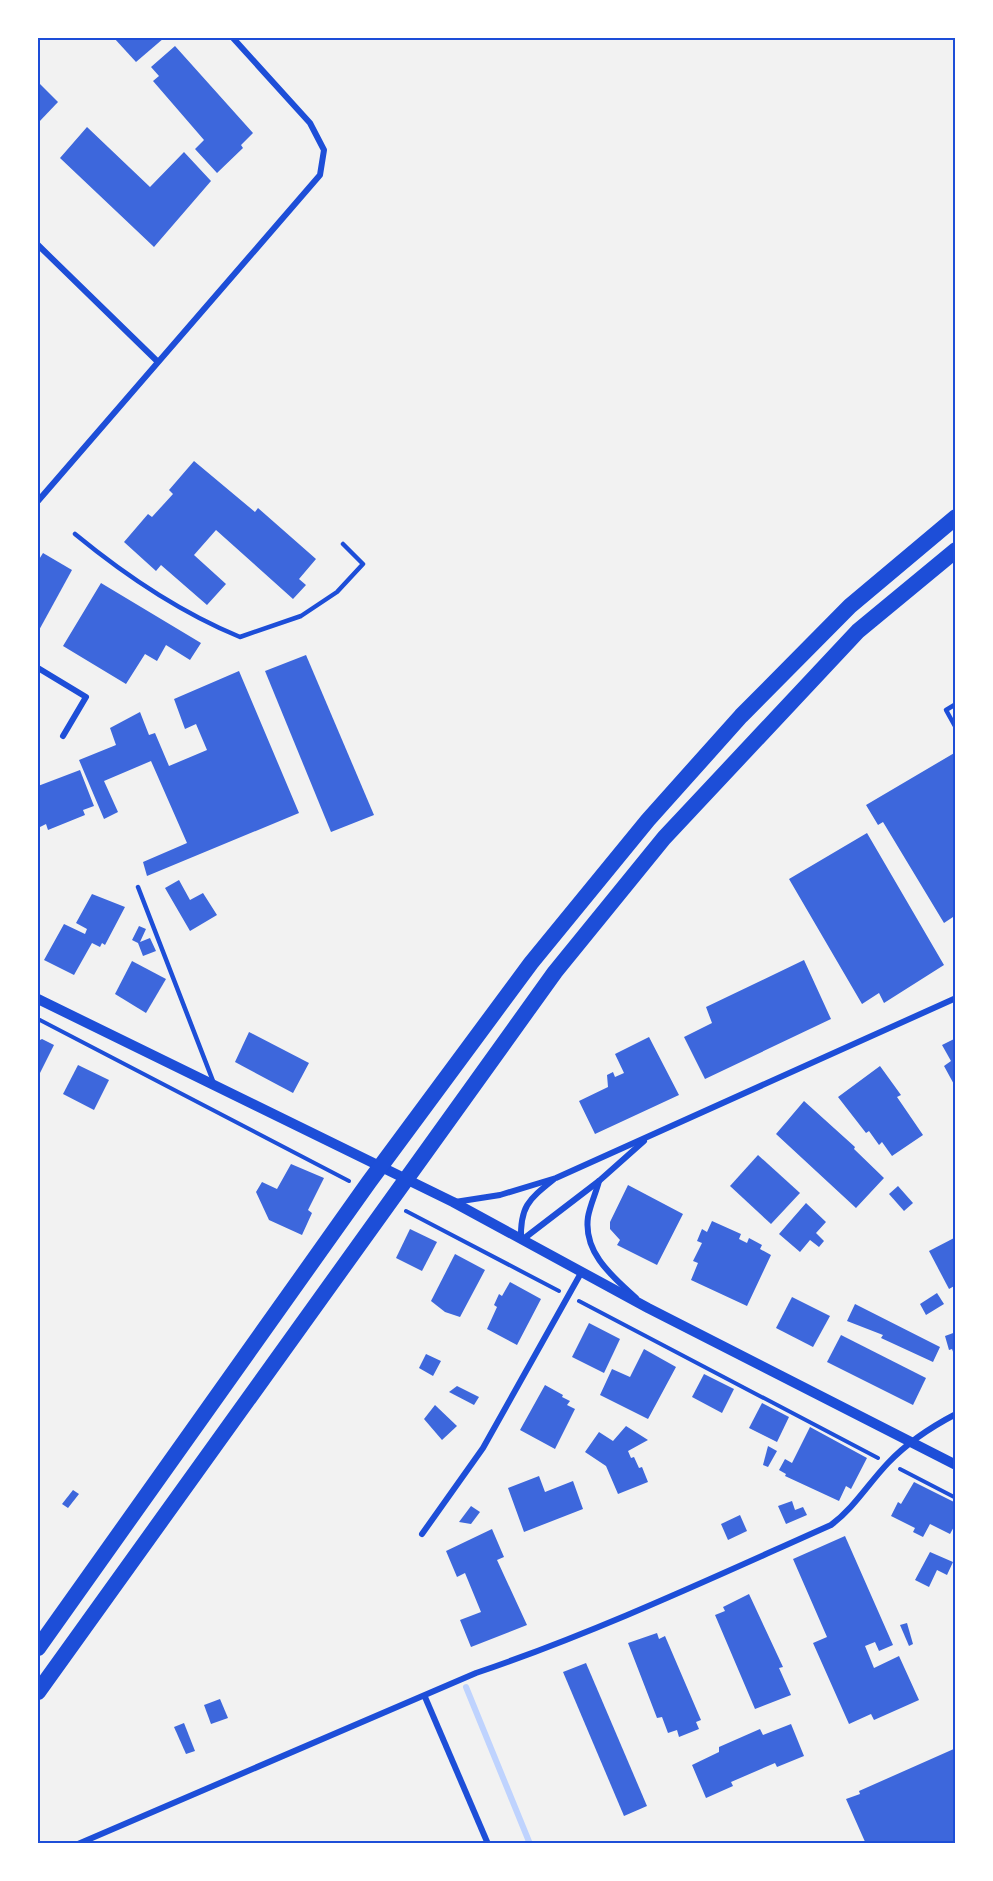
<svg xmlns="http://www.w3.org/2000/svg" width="993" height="1881" font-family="Lato,sans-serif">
	<rect width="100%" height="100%" fill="#f2f2f2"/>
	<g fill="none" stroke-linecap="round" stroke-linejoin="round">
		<!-- stream -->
		<polyline stroke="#bfd3fe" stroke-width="6" points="466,1687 530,1844"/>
	</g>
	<!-- building -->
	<g fill="#3d67dc">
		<polygon points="114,38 164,38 136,62"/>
		<polygon points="175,46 253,133 241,145 243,148 217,173 195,149 204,140 153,81 159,76 151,67"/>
		<polygon points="38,82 58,102 38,123"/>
		<polygon points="87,127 150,187 184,152 211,181 154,247 60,158"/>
		<polygon points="194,461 255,512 258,508 316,559 299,579 306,585 293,599 216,530 194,555 226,584 207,605 161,565 156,571 124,542 148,514 152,517 173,494 169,490"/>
		<polygon points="43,553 72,570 38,632 38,561"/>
		<polygon points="101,583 201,643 190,660 166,645 157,661 145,654 126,684 63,646"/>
		<polygon points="306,655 374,815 331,832 265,671"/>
		<polygon points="239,671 299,813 147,876 143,862 187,843 151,761 104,781 118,812 104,819 79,760 116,745 110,728 140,712 149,735 155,733 169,766 207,750 196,724 185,729 174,699"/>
		<polygon points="956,752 956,915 944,923 883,822 878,825 866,805"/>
		<polygon points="80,770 94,806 83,810 85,815 48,830 46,824 38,828 38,786"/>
		<polygon points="867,833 944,965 884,1003 879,993 862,1004 789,879"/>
		<polygon points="179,880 190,900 203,893 217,915 190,931 165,888"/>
		<polygon points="92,894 125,907 105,945 102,943 100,947 92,943 74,975 44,960 64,924 85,934 87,929 76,923"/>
		<polygon points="139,926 146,929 140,942 150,938 156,951 143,956 138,943 132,940"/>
		<polygon points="804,960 831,1019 705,1079 684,1037 712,1023 706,1007"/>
		<polygon points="132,961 166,979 146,1013 115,994"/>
		<polygon points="249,1032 309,1063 293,1093 235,1062"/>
		<polygon points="649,1037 679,1095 595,1134 579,1101 608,1087 607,1075 613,1072 615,1077 624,1073 615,1054"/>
		<polygon points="956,1038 956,1088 944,1066 951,1061 942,1045"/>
		<polygon points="42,1039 54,1045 38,1077 38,1041"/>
		<polygon points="78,1065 109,1080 94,1110 63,1094"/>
		<polygon points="880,1066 901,1095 897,1097 923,1135 892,1156 882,1142 879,1145 869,1131 866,1133 838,1097"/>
		<polygon points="804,1101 855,1147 854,1149 884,1178 856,1208 776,1134"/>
		<polygon points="758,1155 800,1193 771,1224 730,1186"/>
		<polygon points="291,1164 324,1178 308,1210 312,1213 302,1235 269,1220 256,1192 262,1182 277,1189"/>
		<polygon points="628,1185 683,1214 657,1265 617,1245 620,1240 610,1229 610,1222"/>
		<polygon points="898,1186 913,1203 904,1211 889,1194"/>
		<polygon points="806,1203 826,1222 816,1233 824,1241 819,1247 810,1240 800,1252 779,1234"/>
		<polygon points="712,1221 741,1234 739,1239 747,1243 749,1238 762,1245 760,1249 771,1255 747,1306 691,1280 698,1263 693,1261 702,1243 697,1241 702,1229 707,1232"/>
		<polygon points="410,1229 437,1242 422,1271 396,1258"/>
		<polygon points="956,1237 956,1285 949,1289 929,1251"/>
		<polygon points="455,1254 485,1270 460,1317 445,1312 431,1301"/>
		<polygon points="510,1282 541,1299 517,1345 487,1329 497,1307 494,1305 499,1294 502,1296"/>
		<polygon points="937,1293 944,1304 926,1315 920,1304"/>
		<polygon points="792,1297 830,1316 813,1347 776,1328"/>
		<polygon points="855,1304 940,1347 933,1362 881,1338 883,1335 847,1321"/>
		<polygon points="589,1323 620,1339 604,1373 572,1357"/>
		<polygon points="956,1332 956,1357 955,1357 952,1349 949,1350 945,1336"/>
		<polygon points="841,1335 926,1378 913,1405 827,1362"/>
		<polygon points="644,1349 676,1367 648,1419 600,1395 612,1369 630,1377"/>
		<polygon points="426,1354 441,1361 433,1376 419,1368"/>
		<polygon points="704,1374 734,1389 722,1413 692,1397"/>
		<polygon points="545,1385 563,1395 562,1397 570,1401 567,1405 575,1409 555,1449 520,1430"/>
		<polygon points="457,1386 479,1397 474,1405 449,1392"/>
		<polygon points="762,1403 789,1417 777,1442 749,1428"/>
		<polygon points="435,1405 457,1426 442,1440 424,1419"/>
		<polygon points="626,1426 648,1440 628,1451 631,1458 634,1457 639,1468 642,1467 648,1482 618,1494 606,1466 585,1452 599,1432 613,1441"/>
		<polygon points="810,1427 867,1458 851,1489 846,1486 839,1501 785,1476 786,1474 779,1470 785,1459 792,1463"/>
		<polygon points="768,1446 777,1451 768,1467 763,1465"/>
		<polygon points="539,1476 545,1492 573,1481 583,1509 524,1532 508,1488"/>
		<polygon points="914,1482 956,1503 956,1523 950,1534 930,1524 923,1537 913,1532 915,1528 891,1516 898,1502 901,1504"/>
		<polygon points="73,1490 79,1494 68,1508 62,1504"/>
		<polygon points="792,1501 795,1510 803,1507 807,1515 786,1524 778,1506"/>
		<polygon points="471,1506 480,1512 471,1524 459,1522"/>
		<polygon points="740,1515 747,1531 728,1540 721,1524"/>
		<polygon points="492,1529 504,1557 497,1560 527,1625 471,1647 460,1620 481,1612 465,1573 457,1577 446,1551"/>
		<polygon points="845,1536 893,1645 879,1651 875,1642 865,1646 874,1668 899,1656 919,1700 874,1720 871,1714 849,1724 813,1643 827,1637 793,1559"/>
		<polygon points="930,1552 953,1562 947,1575 937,1570 929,1587 915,1580"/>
		<polygon points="749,1594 783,1667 779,1668 791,1695 755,1709 715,1615 725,1611 723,1607"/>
		<polygon points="907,1623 913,1644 909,1646 900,1625"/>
		<polygon points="657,1633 659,1639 665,1636 701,1720 696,1722 699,1729 679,1737 677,1730 668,1733 662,1717 657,1718 628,1643"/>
		<polygon points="586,1663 647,1806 624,1816 563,1672"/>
		<polygon points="220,1699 228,1718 211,1724 204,1705"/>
		<polygon points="184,1723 195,1751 186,1754 174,1727"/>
		<polygon points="791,1724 804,1756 777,1767 775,1763 731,1782 733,1786 706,1798 692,1765 719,1752 719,1747 760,1729 763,1735"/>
		<polygon points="956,1748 956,1844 866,1844 846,1799 860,1794 859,1791"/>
	</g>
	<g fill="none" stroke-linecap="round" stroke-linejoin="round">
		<!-- path -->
		<g stroke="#1d4ed8" stroke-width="4">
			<polyline points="38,1019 349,1181"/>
			<polyline points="406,1211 559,1291"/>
			<polyline points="579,1301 878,1458"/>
			<polyline points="900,1469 956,1498"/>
		</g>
		<!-- service -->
		<g stroke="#1d4ed8" stroke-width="4.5">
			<path d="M75,534c51,42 104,78 165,103l61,-21 36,-24 26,-28 -20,-20"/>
			<polyline points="956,704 946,710 956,728"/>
			<polyline points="138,887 213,1081"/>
		</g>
		<!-- minor -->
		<g stroke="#1d4ed8" stroke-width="6">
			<polyline points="38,245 157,361"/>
			<polyline points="38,501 320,175 324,150 310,123 233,38"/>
			<polyline points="38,668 86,697 63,736"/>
			<path d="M599,1181c-3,12 -9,24 -11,36 -5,36 25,60 48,81"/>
			<polyline points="455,1202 500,1195 556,1178 956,998"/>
			<path d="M521,1240c-1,-33 7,-40 32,-60"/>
			<polyline points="522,1240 599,1181 644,1141"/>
			<polyline points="422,1534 483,1448 581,1273"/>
			<polyline points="425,1697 488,1844"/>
			<path d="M78,1844l398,-171c121,-41 238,-96 355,-148 23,-17 37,-41 57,-62 19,-20 43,-36 68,-49"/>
		</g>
		<!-- tertiary -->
		<polyline stroke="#1d4ed8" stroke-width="10" points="38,999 453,1202 648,1308 956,1465"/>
		<!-- trunk -->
		<g stroke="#1d4ed8" stroke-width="16">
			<polyline points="38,1648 369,1182 531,963 648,820 741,716 850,606 956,517"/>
			<polyline points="38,1692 555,972 664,838 858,631 956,550"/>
		</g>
	</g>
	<!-- border -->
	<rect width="993" height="1881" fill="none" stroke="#ffffff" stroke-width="78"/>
	<rect x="39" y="39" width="915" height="1803" fill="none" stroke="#1d4ed8" stroke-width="2"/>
</svg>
